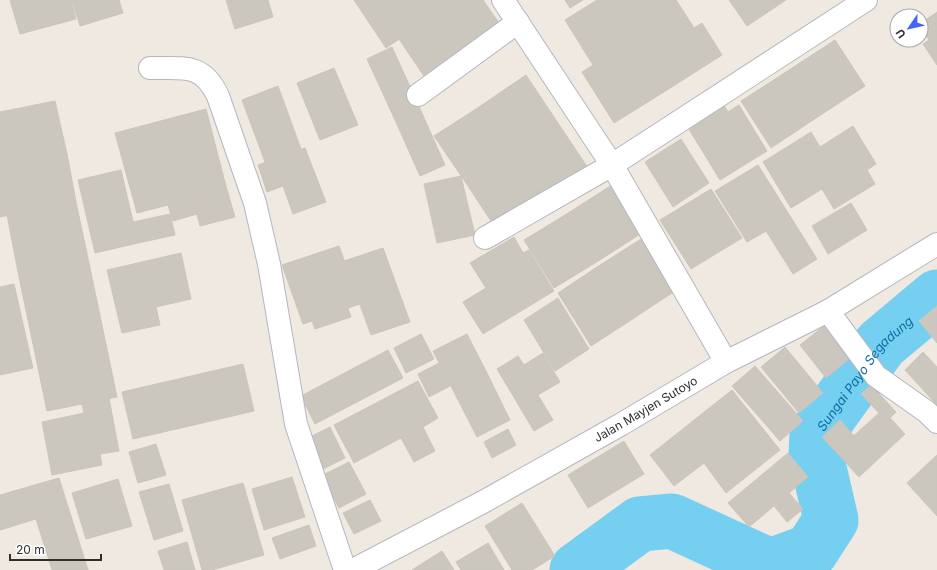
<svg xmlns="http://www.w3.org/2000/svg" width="937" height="570" font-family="Inter,sans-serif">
	<rect width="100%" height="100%" fill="#efe9e1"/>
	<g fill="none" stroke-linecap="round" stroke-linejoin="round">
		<!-- river -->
		<path stroke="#75cff0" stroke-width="55" id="s1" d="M577,570l63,-46 32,-3 98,45 41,-15 20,-31 -15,-65 1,-22 64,-89 56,-47"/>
	</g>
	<!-- building -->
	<g fill="#cbc7bf" stroke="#cbc5ba">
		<polygon points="10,0 71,0 76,19 20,34"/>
		<polygon points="72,0 119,0 123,13 80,26"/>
		<polygon points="226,0 268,0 273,17 235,29"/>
		<polygon points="354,0 421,0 432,17 386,48"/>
		<polygon points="421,0 458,0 432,17"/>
		<polygon points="458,0 483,0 501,26 460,60 432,17"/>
		<polygon points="565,0 583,0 570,8"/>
		<polygon points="597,0 611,0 635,39 593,65 565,20"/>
		<polygon points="611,0 676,0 682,9 635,39"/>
		<polygon points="729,0 786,0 747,26"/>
		<polygon points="682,9 694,28 702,23 722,55 667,90 635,39"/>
		<polygon points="937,12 937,65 923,44 929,40 921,28 921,23"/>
		<polygon points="432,17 460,60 426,79 399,39"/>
		<polygon points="635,39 667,90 614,123 582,72"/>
		<polygon points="835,40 865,86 813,120 783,74"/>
		<polygon points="392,47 421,111 396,122 367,59"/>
		<polygon points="334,68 358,125 320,140 297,83"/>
		<polygon points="783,74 813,120 771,148 741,101"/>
		<polygon points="526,75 558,123 507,156 476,109"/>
		<polygon points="278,86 301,149 265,162 242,100"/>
		<polygon points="55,101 67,154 0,167 0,112"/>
		<polygon points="722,102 728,112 739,105 767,151 720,180 687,126"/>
		<polygon points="206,109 227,190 193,199 197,214 173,221 168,205 137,213 115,133"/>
		<polygon points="476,109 507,156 466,183 434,136"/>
		<polygon points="421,111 445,165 420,176 396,122"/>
		<polygon points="558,123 590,171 544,201 522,168 517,171 507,156"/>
		<polygon points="853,126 876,164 867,170 875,184 834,209 822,189 791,208 763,162 811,132 820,147"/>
		<polygon points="681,139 709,183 673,207 645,162"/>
		<polygon points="305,148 326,202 293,214 283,186 267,192 258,165"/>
		<polygon points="67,154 76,202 33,210 23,162"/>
		<polygon points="507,156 517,171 522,168 541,196 495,227 466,183"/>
		<polygon points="23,162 33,210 0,217 0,167"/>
		<polygon points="758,165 817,259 793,274 766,231 747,242 715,191"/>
		<polygon points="121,170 138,243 95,253 78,180"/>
		<polygon points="461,176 475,235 437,243 424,184"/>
		<polygon points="612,185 642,233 595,263 565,215"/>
		<polygon points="711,189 742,238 691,269 660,220"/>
		<polygon points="227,190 235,217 200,226 193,199"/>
		<polygon points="76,202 89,263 19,277 7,215"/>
		<polygon points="851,203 867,230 828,254 812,226"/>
		<polygon points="170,214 175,235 138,243 133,222"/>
		<polygon points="565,215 595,263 554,288 524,240"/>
		<polygon points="514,237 523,253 529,250 554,291 483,334 463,302 486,288 470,263"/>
		<polygon points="641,239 675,291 631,320 597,267"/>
		<polygon points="339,246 360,304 348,308 351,317 315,329 312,321 303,324 282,265"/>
		<polygon points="383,248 410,322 371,335 344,261"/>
		<polygon points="181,253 191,299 156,307 160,325 122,333 107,270"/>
		<polygon points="89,263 117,397 47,411 19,277"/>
		<polygon points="597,267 631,320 591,346 558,293"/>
		<polygon points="14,284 33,368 0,375 0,287"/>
		<polygon points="558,298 589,349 555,371 524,320"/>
		<polygon points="937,306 937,343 919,321"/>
		<polygon points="824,326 850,358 826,378 800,345"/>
		<polygon points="421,334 434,359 406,373 394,348"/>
		<polygon points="467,334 487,373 453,390 433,351"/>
		<polygon points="785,347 823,393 799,413 761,367"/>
		<polygon points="388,350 403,378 315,424 301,396"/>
		<polygon points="923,352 937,367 937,405 905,370"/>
		<polygon points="543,353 560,382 538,395 553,420 534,431 497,369 518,356 524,365"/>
		<polygon points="439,363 450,386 429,397 418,374"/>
		<polygon points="243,364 254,411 133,439 122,392"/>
		<polygon points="755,366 803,421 780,441 732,386"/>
		<polygon points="487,373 510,420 477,437 453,390"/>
		<polygon points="418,381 438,418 423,427 435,451 414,462 401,438 354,463 334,425"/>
		<polygon points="871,385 896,412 890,418 905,434 859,477 836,452 879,413 861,394"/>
		<polygon points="732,390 780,450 726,493 704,463 674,486 650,455"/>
		<polygon points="109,398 119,451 100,454 102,465 52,475 42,422 84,413 82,404"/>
		<polygon points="840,420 854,436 836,452 822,437"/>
		<polygon points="330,427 345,458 323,469 308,438"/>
		<polygon points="508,429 516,445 492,458 484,442"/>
		<polygon points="624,441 644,474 588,508 568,475"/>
		<polygon points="156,444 166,475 138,483 129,452"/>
		<polygon points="788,453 808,477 789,493 803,509 787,522 774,506 749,527 728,503"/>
		<polygon points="937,455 937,516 907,483"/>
		<polygon points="349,462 366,494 339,508 321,476"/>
		<polygon points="292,477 305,517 264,530 252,489"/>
		<polygon points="59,478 88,570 52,570 36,519 0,530 0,495"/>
		<polygon points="118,479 132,526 86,539 72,493"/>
		<polygon points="243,483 264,555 212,570 202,570 182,500"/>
		<polygon points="169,484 183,531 154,540 139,492"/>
		<polygon points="370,500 381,521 354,534 343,513"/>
		<polygon points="522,503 555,556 532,570 512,570 485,526"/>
		<polygon points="309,525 316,546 280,559 272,538"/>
		<polygon points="187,542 195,570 164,570 158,551"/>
		<polygon points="488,543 504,570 461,570 456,562"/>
		<polygon points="442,551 454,570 412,570"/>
	</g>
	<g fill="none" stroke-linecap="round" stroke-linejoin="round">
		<defs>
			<g id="minor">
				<polyline points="503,0 612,165 726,362"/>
				<path d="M150,68c33,1 52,-6 68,28l37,107 14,61 27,160 49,146"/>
				<polyline points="418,95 518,22"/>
				<polyline points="485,238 612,165 866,0"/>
				<polyline points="828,311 876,376 927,412 937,422"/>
			</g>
			<g id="tertiary">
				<path id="s2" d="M353,570l130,-68 137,-77 106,-63 102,-51 109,-67"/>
			</g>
		</defs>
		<!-- minor casing -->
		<use href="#minor" stroke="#b4b7c1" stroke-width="24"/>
		<!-- tertiary casing -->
		<use href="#tertiary" stroke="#b4b7c1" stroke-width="24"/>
		<!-- minor -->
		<use href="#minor" stroke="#fff" stroke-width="22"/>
		<!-- tertiary -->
		<use href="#tertiary" stroke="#fff" stroke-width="22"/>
	</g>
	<g text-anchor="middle" stroke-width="3" stroke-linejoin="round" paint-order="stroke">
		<!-- street labels -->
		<g font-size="12" fill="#2e2e2e" stroke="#fff">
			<text dy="4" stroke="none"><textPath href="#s2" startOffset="334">Jalan Mayjen Sutoyo</textPath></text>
		</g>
		<!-- water labels -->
		<g font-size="13" font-style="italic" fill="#0d6fa3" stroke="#fff">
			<text dy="5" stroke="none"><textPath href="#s1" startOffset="464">Sungai Payo Segadung</textPath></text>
		</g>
	</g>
	<!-- north arrow -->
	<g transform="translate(909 28) rotate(236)"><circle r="19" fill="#ffffff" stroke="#ababab"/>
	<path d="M0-3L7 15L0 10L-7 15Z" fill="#4264fb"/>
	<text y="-6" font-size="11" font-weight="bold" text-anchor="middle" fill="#2e2e2e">U</text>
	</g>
	<!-- scale -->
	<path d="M10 554v6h91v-6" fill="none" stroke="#2e2e2e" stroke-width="2"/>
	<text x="16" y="554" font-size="12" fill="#2e2e2e" stroke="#ffffff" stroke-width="3" paint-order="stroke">20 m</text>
</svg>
